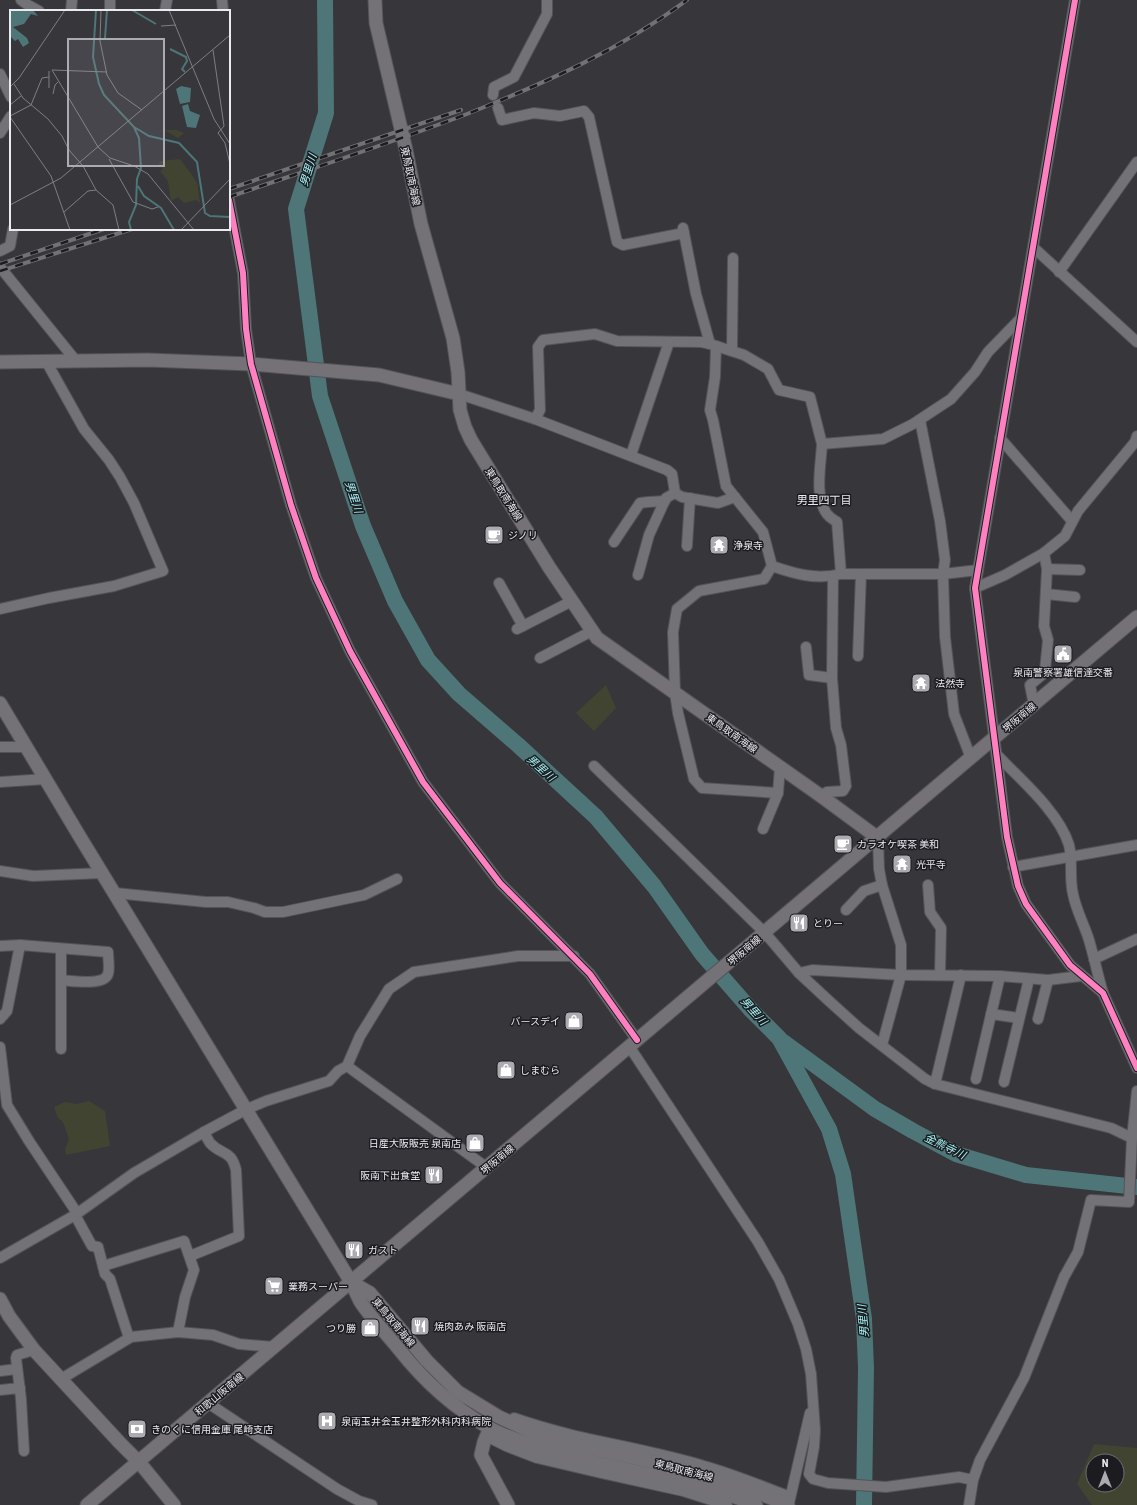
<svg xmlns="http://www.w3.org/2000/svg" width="1137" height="1505" font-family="'Roboto Condensed','Noto Sans JP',sans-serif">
	<rect width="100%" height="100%" fill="#36363b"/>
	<!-- green -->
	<g fill="#424432" fill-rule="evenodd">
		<polygon points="606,685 616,708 594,731 576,713"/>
		<polygon points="89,1101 105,1111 110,1146 66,1155 65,1149 69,1139 63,1122 58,1118 54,1107 65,1102 77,1104"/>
		<path d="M1094,1444l43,4v57h-45l-15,-21zM1093,1461h24v24h-24z"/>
	</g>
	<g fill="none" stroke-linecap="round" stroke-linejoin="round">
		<!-- river -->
		<g stroke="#4e7577" stroke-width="16">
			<polyline points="325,0 326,113 296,209 320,396 363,526 395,601 428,660 459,694 518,745 596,817 654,886 702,954 751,1010 779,1038 829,1129 843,1174 864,1319 866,1368 864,1505"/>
			<polyline points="782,1041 875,1109 913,1131 956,1154 1026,1175 1137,1187"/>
		</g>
		<defs>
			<g id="street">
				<polyline points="21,0 28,5 39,11"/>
				<polyline points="222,0 223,11"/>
				<polyline points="1075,0 975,588 1007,837 1018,886 1026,904 1070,965 1103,993 1137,1068"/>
				<polyline points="71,11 72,0"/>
				<polyline points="110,11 110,0"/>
				<polyline points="165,11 167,0"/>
				<polyline points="0,74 11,97"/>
				<polyline points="493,95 494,87 514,77 547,14 547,0"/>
				<polyline points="498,108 502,120 534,113 560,116 584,111 589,117 617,242 623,245 684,233"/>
				<polyline points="0,133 11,116"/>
				<polyline points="229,200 243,273 246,329 251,364 291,505 316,578 350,651 423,782 500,883 590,974 637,1040"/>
				<polyline points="683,228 696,294 710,344"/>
				<polyline points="1034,248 1137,342"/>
				<polyline points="0,251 10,246 13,229"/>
				<polyline points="0,267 76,361"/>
				<polyline points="1059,272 1137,162"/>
				<polyline points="716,346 715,377 710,410 713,420 726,486 763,532 772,566 764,579 699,591 677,609 673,632 675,693 678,713 694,779 702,788 778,793"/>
				<polyline points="732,351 733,258"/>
				<polyline points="459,394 535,419 667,470 672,474 675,493 682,497 718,503 735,497"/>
				<polyline points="535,419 540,410 538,347 543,340 595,334 617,341 701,342 710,344 744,355 768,369 779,390 810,397 822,444 883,439 913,424 951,399 975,372 988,352 1021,318"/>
				<polyline points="920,420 940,521 945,560 943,574 945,637 954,714 971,758"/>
				<polyline points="1000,438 1072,521"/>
				<path d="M822,444c-1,20 -8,53 5,70 3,4 7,6 10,8l4,52"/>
				<polyline points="631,455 669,342"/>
				<polyline points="614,542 640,503 648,502 665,501"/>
				<polyline points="687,546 690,498"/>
				<path d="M772,566c23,8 44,14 69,8h102l35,-4"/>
				<polyline points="1047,569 1080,570"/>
				<polyline points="638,575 649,535 666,498 675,493"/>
				<polyline points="499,583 523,626"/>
				<polyline points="975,588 1005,575 1044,553 1065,536 1078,511 1135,442 1137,436"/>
				<polyline points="1046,594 1075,597"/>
				<polyline points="0,609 49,598 114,586 163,571 134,503 120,477 109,460 84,429 46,361"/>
				<polyline points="517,629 572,601"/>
				<polyline points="806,647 809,675 832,678 836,728 841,745 846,786 843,791 827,792 821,796"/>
				<polyline points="858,656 861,574"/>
				<polyline points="540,658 592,631"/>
				<polyline points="832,678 833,576"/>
				<polyline points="1034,705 1030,685 1042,675 1045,670 1048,640 1044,626 1047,569 1044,553"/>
				<polyline points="0,747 26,747"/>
				<path d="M997,755c23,24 62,57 72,90 4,16 0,33 4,49 3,16 11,30 16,46 5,17 9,36 14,53"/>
				<polyline points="594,766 765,933 799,973 828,1000 859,1028 925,1079 935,1084 1111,1128 1132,1138"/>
				<polyline points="0,782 46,779"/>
				<polyline points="763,829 778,793 780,767"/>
				<polyline points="878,838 879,869 882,885 901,945 901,975 882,1045"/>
				<polyline points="1013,867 1137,845"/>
				<polyline points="0,871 33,876 102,873"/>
				<polyline points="928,885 930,912 941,928 940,975"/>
				<polyline points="115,893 206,902 228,902 254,908 265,912 283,912 364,895 397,879"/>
				<polyline points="846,910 864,891 882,885"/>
				<path d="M0,946l20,-1 88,7c0,7 2,16 0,22 -4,12 -36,7 -47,6"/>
				<polyline points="61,949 61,1049"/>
				<polyline points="1094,959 1137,939"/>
				<polyline points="799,973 812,970 901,975 1000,976 1048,980 1081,976"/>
				<polyline points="991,1014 1019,1018"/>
				<polyline points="0,1019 7,1011 20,945"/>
				<polyline points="1038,1019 1048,980"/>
				<polyline points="629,1046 758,1242 779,1279 798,1324 806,1349 811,1374 815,1430 814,1447 809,1474 813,1479 828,1483 886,1487 959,1477 973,1480"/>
				<polyline points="0,1047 7,1105 29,1141 77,1213"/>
				<polyline points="347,1066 486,1167"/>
				<polyline points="976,1079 1000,976"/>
				<polyline points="1004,1082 1029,979"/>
				<polyline points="935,1084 961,975"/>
				<polyline points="75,1215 92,1246 98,1247 105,1274 110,1279 129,1338"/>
				<path d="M190,1256l49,-20 -3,-66c-5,-21 -14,-14 -26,-27 -2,-3 -4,-7 -6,-11"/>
				<polyline points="0,1258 75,1215 134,1173 204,1132 247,1109 266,1101 329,1081 338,1071 347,1066 360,1036 389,989 414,972 518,956 574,956"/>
				<polyline points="103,1266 184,1241 194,1270 185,1297 178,1332"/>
				<polyline points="0,1371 17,1369"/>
				<polyline points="61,1379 131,1337 178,1332 213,1335 239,1344 274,1347"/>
				<polyline points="0,1390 20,1388"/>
				<polyline points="208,1403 337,1489 359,1501 372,1505"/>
				<path d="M514,1418c62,22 127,29 190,48 29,8 58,20 86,31"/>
				<polyline points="486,1436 506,1446 537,1458 601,1473 683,1491 727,1505"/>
				<polyline points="24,1451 21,1399 16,1358 17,1355 34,1350"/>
				<polyline points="789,1503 810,1413"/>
				<polyline points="969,1505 973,1480 980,1460 1024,1378 1064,1277 1078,1252 1091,1200 1129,1202 1132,1138 1137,1091"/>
			</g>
			<g id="secondary">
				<polyline points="375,0 376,23 406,150 421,224 453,338 458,372 460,410 465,427 471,440 549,567 597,638 821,796 878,838"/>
				<polyline points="0,362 148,360 251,364 379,375 459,394"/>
				<path d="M0,703l80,134 271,445c3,6 6,13 9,19 10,16 26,32 38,47 26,33 54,59 90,79 17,10 36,15 54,21 70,23 145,28 214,57"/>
				<polyline points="351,1282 370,1293 427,1361 458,1392 499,1417 532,1432 566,1443 675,1467 751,1490 788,1505"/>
				<polyline points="0,1299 9,1316 34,1350 120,1443 139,1462 174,1505"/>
				<polyline points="490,1428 484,1442 481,1455 508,1505"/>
				<polyline points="87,1505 1137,617"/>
			</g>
		</defs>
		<!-- street casing -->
		<use href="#street" stroke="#545358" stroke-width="12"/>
		<!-- secondary casing -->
		<use href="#secondary" stroke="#545358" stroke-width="15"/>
		<!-- street -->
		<use href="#street" stroke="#727277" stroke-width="10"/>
		<!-- secondary -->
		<use href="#secondary" stroke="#747276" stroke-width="13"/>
		<defs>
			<g id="rail">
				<polyline points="229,189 461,110"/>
				<path d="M229,197c79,-27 159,-53 238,-83 78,-31 153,-64 220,-114"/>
				<polyline points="0,264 104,229"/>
				<polyline points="0,271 132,229"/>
			</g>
		</defs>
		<!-- rail casing -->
		<use href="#rail" stroke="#727276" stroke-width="4"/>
		<!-- rail -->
		<use href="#rail" stroke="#1c1c20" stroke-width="2.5" stroke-dasharray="8" stroke-linecap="butt"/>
		<defs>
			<g id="cycleway">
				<polyline points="1075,0 975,588 1007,837 1018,886 1026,904 1070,965 1103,993 1137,1068"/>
				<polyline points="229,200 243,273 246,329 251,364 291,505 316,578 350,651 423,782 500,883 590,974 637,1040"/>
			</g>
		</defs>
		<!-- cycleway casing -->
		<use href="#cycleway" stroke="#1c1c20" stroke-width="8"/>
		<!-- cycleway -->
		<use href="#cycleway" stroke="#ff80c0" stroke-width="6"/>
	</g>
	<!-- icons -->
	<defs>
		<symbol id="cafe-square" viewBox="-11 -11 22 22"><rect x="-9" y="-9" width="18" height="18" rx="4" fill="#acabb1" stroke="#1c1c20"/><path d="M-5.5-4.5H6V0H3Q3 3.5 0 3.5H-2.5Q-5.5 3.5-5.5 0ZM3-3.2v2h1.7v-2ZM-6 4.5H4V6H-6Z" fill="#fff"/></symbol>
		<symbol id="temple-square" viewBox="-11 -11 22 22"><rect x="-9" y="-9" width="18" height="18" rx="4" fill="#acabb1" stroke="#1c1c20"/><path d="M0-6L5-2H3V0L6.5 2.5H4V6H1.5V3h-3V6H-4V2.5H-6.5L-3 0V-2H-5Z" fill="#fff"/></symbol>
		<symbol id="civic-square" viewBox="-11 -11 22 22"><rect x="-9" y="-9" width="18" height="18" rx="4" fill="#acabb1" stroke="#1c1c20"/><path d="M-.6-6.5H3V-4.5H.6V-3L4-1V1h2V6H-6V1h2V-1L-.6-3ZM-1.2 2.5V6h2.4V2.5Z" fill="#fff"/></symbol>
		<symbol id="restaurant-square" viewBox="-11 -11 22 22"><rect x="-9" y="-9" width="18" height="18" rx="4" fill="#acabb1" stroke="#1c1c20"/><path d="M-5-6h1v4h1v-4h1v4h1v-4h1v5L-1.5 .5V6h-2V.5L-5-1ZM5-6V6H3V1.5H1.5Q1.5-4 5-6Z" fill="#fff"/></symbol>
		<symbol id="shop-square" viewBox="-11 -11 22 22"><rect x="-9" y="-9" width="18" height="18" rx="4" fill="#acabb1" stroke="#1c1c20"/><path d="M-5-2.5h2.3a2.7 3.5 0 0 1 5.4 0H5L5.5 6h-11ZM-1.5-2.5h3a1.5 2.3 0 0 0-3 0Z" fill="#fff"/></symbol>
		<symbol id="supermarket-square" viewBox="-11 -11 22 22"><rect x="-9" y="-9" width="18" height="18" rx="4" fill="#acabb1" stroke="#1c1c20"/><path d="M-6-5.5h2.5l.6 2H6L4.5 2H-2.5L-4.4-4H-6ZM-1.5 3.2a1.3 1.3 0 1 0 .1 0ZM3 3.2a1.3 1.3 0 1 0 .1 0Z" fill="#fff"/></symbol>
		<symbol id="hospital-square" viewBox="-11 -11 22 22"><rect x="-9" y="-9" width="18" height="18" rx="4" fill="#acabb1" stroke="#1c1c20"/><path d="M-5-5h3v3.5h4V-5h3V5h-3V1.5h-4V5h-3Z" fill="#fff"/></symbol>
		<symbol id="bank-square" viewBox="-11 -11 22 22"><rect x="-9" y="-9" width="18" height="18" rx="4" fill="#acabb1" stroke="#1c1c20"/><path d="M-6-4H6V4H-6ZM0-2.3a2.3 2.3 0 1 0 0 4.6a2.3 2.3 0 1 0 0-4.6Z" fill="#fff"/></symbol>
	</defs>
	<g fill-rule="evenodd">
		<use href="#cafe-square" x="483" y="524" width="22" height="22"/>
		<use href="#temple-square" x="708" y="534" width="22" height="22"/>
		<use href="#civic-square" x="1052" y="643" width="22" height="22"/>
		<use href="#temple-square" x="910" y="672" width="22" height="22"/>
		<use href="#cafe-square" x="832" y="833" width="22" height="22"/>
		<use href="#temple-square" x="891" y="853" width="22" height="22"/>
		<use href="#restaurant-square" x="788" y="912" width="22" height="22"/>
		<use href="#shop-square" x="563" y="1010" width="22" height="22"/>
		<use href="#shop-square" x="495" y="1059" width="22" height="22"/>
		<use href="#shop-square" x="464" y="1132" width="22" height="22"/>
		<use href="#restaurant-square" x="423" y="1164" width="22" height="22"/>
		<use href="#restaurant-square" x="343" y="1239" width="22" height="22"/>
		<use href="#supermarket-square" x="263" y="1275" width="22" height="22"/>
		<use href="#restaurant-square" x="409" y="1315" width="22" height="22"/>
		<use href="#shop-square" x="359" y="1317" width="22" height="22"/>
		<use href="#hospital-square" x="316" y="1410" width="22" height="22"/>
		<use href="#bank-square" x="126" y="1418" width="22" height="22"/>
	</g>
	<g text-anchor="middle" stroke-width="3" stroke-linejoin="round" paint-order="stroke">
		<!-- street labels -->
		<g font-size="10" fill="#ebeaf1" stroke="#1c1c20">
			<text transform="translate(411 176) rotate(78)" y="4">東鳥取南海線</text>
			<text transform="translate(504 494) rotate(58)" y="4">東鳥取南海線</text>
			<text transform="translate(1019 717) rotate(-40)" y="4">堺阪南線</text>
			<text transform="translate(732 733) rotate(35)" y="4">東鳥取南海線</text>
			<text transform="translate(744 950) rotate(-40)" y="4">堺阪南線</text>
			<text transform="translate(497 1159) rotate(-40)" y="4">堺阪南線</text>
			<text transform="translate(394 1322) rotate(50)" y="4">東鳥取南海線</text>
			<text transform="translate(219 1394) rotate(-40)" y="4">和歌山阪南線</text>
			<text transform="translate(684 1470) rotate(14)" y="4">東鳥取南海線</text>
		</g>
		<!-- poi labels -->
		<g font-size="10" fill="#ebeaf1" stroke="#1c1c20" text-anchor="start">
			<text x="508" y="539">ジノリ</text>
			<text x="733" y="549">浄泉寺</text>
			<text x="1063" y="676" text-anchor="middle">泉南警察署雄信達交番</text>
			<text x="935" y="687">法然寺</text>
			<text x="857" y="848">カラオケ喫茶 美和</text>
			<text x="916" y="868">光平寺</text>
			<text x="813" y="927">とりー</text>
			<text x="560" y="1025" text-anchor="end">バースデイ</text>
			<text x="520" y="1074">しまむら</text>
			<text x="461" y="1147" text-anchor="end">日産大阪販売 泉南店</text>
			<text x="420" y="1179" text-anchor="end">阪南下出食堂</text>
			<text x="368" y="1254">ガスト</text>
			<text x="288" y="1290">業務スーパー</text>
			<text x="434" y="1330">焼肉あみ 阪南店</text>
			<text x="356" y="1332" text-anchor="end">つり勝</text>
			<text x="341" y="1425">泉南玉井会玉井整形外科内科病院</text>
			<text x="151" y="1433">きのくに信用金庫 尾崎支店</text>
		</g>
		<!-- water labels -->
		<g font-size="11" font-style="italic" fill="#a4f4f7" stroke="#1c1c20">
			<text transform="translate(308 170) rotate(-73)" y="4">男里川</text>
			<text transform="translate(354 497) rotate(72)" y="4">男里川</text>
			<text transform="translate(541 768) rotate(42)" y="4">男里川</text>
			<text transform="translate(754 1011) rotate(48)" y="4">男里川</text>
			<text transform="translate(945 1146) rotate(26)" y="4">金熊寺川</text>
			<text transform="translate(863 1321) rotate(-95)" y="4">男里川</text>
		</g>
		<!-- neighbourhood labels -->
		<g font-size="11" fill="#ebeaf1" stroke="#1c1c20">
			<text x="824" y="504">男里四丁目</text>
		</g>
	</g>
	<!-- overview -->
	<g transform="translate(10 10)">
		<rect width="220" height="220" fill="#36363b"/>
		<path d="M154,120h13l7,3 -6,5zM170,149l17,23 3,21 -4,-3 -12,3 -6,-6 -7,4 -3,-20 -8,-10 3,-1 -4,-6 1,-3z" fill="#424432"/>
		<path d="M0,0h23l5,6 -7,-2 -7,10 -11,3 14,11 2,5 -6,4 -5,-8 -3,2 -5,-5zM171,76l10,2 -1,14 -10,2 -4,-15zM178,94l2,7 10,4 -4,13 -9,-1 -5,-21z" fill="#4e7577"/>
		<path fill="none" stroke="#4e7577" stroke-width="2" d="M86,0l-3,47 6,27 5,11 30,32 5,11 2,30 -4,11 -1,26 -7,17 2,8M122,0l24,14M95,28l2,-28M160,39l16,8 1,4 -5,8 3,3M124,117l15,9 30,7 18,19 8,51 5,3 20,1M128,176l6,10 17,12 13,22"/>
		<path fill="none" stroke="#7e7e84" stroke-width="1" d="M91,0l-1,31 7,34 11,18 24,17M159,0l45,109 16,25M151,16l15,-1M203,40l11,76 -6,7 7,10 5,21M39,61v17M4,74l9,14 25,21 14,17 7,14 14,16 13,24 17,15 6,25M0,77l9,-9 46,-68M43,84l2,-9 3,-3M0,95l11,-9M0,106l21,-11 11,-27 7,-1M0,107l41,59 19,54M88,137l-46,-77 55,2M88,137l12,11 24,8 14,8 46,56M99,149l24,43 19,7 6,-2M0,195l51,-27 169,-143M54,202l24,-21 8,-1M171,220l49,-51"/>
		<path fill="#acabb1" fill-opacity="0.15" stroke="#acabb1" stroke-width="2" d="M58,29h96v127h-96z"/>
		<rect width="220" height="220" fill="none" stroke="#ebeaf1" stroke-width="2"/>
	</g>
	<!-- north arrow -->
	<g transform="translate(1105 1473)"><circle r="19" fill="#1c1c20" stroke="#6f6e74"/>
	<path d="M0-3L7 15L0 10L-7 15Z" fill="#acabb1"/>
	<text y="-6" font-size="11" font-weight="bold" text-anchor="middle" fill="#ebeaf1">N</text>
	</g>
</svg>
